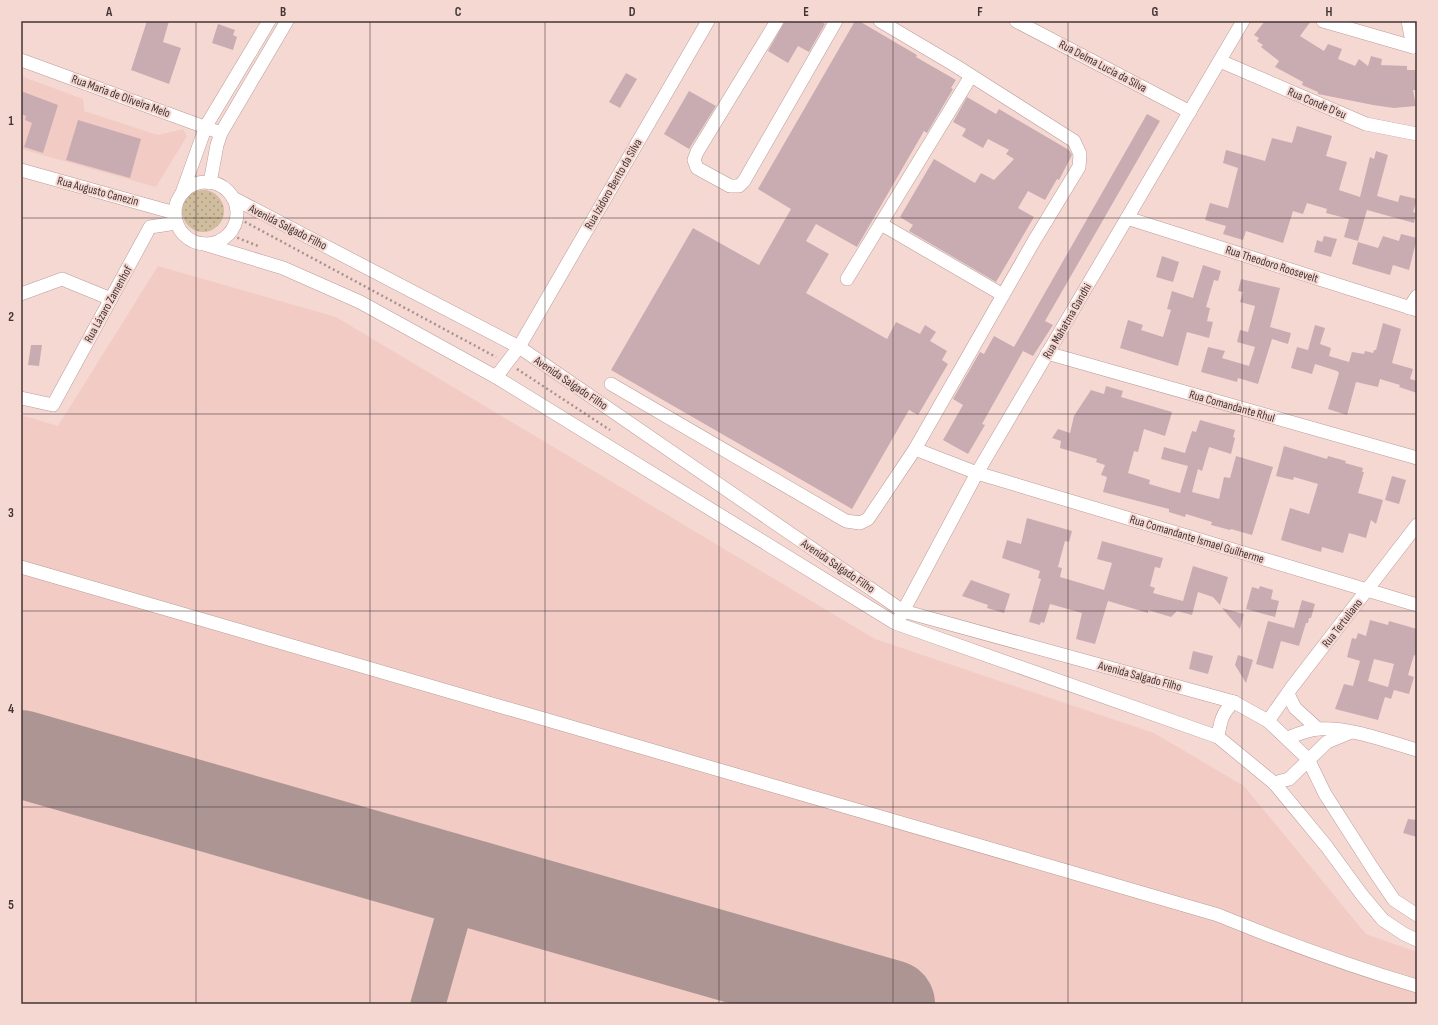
<svg xmlns="http://www.w3.org/2000/svg" width="1438" height="1025" font-family="'Sofia Sans Condensed',sans-serif">
	<defs>
		<pattern id="grass-dots" width="8" height="8" patternUnits="userSpaceOnUse"><rect width="8" height="8" fill="#cfbd9e"/><path d="M2 2h.1M6 6h.1" fill="none" stroke="#aa9a81" stroke-width="1.8" stroke-linecap="round"/></pattern>
	</defs>
	<rect width="100%" height="100%" fill="#f6d8d3"/>
	<!-- built -->
	<g fill="#f2cbc5">
		<polygon points="21,76 83,99 84,111 158,135 183,129 187,136 156,187 21,149"/>
		<polygon points="158,266 336,317 875,639 1154,733 1244,786 1366,934 1417,952 1417,1004 21,1004 21,415 58,426"/>
	</g>
	<!-- grass -->
	<circle fill="url(#grass-dots)" cx="203" cy="211" r="21"/>
	<g fill="none" stroke-linecap="round" stroke-linejoin="round">
		<!-- taxiway -->
		<g stroke="#ac9592" stroke-width="35">
			<polyline points="428,1004 463,881"/>
			<polyline points="861,1004 863,996"/>
		</g>
		<!-- runway -->
		<polyline stroke="#ac9592" stroke-width="88" points="21,754 891,1004"/>
	</g>
	<!-- building -->
	<g fill="#c9acb2" fill-rule="evenodd">
		<polygon points="147,21 169,21 163,42 181,48 169,84 131,70"/>
		<polygon points="785,21 820,21 825,24 809,52 798,46 788,63 768,51"/>
		<polygon points="855,21 859,21 917,55 916,57 956,80 951,88 953,89 927,133 924,131 857,247 816,224 806,241 829,254 806,293 887,339 896,322 920,334 925,325 936,332 930,341 947,351 942,360 948,364 918,415 909,410 852,509 611,370 693,228 759,265 791,209 758,189"/>
		<polygon points="1265,21 1311,21 1300,36 1324,51 1328,44 1342,49 1338,59 1355,66 1359,59 1368,66 1371,56 1382,59 1381,65 1407,66 1407,70 1417,70 1417,90 1413,90 1416,106 1394,108 1373,105 1318,94 1318,92 1302,85 1303,82 1275,67 1279,61 1261,47 1263,45 1257,41 1259,38 1254,35"/>
		<polygon points="218,24 235,30 233,35 237,37 233,50 212,43"/>
		<polygon points="626,73 637,79 620,108 609,102"/>
		<polygon points="21,91 58,105 43,153 24,147 32,123 25,120 26,116 21,114"/>
		<polygon points="689,91 716,106 689,149 664,134"/>
		<polygon points="967,97 996,114 999,109 1069,150 1072,155 1059,180 1057,179 1045,200 1028,191 1018,208 1034,217 996,282 909,231 913,225 900,217 934,159 975,183 981,173 994,180 1014,159 1006,154 1009,150 988,139 983,148 962,136 966,129 953,122"/>
		<polygon points="1147,114 1160,121 1045,321 1053,325 1033,356 1023,351 982,424 985,425 968,454 943,440 963,405 953,399 980,352 984,354 994,336 1014,347"/>
		<polygon points="78,120 141,139 130,178 66,160"/>
		<polygon points="1297,126 1332,136 1326,156 1347,162 1339,190 1360,197 1370,157 1374,159 1376,151 1388,155 1377,196 1398,202 1400,195 1417,199 1413,212 1416,213 1414,223 1367,210 1358,241 1344,237 1349,219 1326,213 1327,209 1307,203 1303,214 1293,211 1283,243 1246,231 1243,240 1223,234 1226,226 1205,220 1210,203 1228,208 1238,168 1223,163 1226,150 1265,161 1272,138 1292,143"/>
		<polygon points="1401,234 1417,238 1409,270 1393,265 1390,275 1352,264 1358,242 1378,248 1383,236 1399,241"/>
		<polygon points="1324,236 1337,239 1331,257 1314,252 1317,240 1322,242"/>
		<polygon points="1162,256 1179,262 1173,282 1156,277"/>
		<polygon points="1203,265 1221,271 1218,281 1214,280 1206,307 1210,308 1207,321 1213,322 1209,338 1187,332 1178,366 1120,348 1128,320 1143,325 1141,330 1163,337 1171,310 1167,309 1172,291 1193,298"/>
		<polygon points="1241,279 1280,288 1270,327 1291,333 1288,344 1272,339 1258,384 1238,378 1237,382 1201,372 1208,347 1225,351 1222,358 1249,366 1255,347 1237,342 1240,330 1248,332 1255,306 1240,302 1243,292 1238,291"/>
		<polygon points="1383,323 1401,329 1392,363 1413,369 1410,379 1417,381 1417,393 1399,387 1400,385 1380,379 1378,387 1356,382 1347,415 1328,409 1339,373 1337,371 1315,364 1312,374 1291,368 1297,347 1308,350 1315,325 1325,328 1320,344 1331,348 1329,356 1349,362 1352,352 1364,354 1365,351 1373,353 1374,350 1376,350"/>
		<polygon points="31,345 42,345 39,366 28,365"/>
		<polygon points="1106,386 1123,391 1121,397 1172,412 1165,436 1144,429 1138,452 1134,451 1128,473 1150,480 1149,484 1180,493 1188,466 1161,459 1164,447 1185,453 1192,431 1196,432 1200,420 1235,430 1233,437 1235,438 1231,454 1209,447 1202,471 1198,469 1192,492 1219,499 1224,477 1230,478 1236,456 1273,467 1252,535 1231,529 1230,530 1211,525 1212,522 1186,514 1185,517 1169,512 1169,509 1103,492 1107,477 1101,475 1105,465 1096,462 1097,459 1060,448 1061,441 1052,438 1058,429 1070,433 1074,416 1091,390 1104,394"/>
		<polygon points="1284,446 1327,459 1328,456 1346,461 1345,463 1363,468 1362,472 1364,472 1358,493 1383,500 1376,524 1371,520 1366,538 1349,533 1343,553 1322,547 1321,552 1281,540 1290,508 1309,514 1318,484 1294,477 1293,480 1276,476"/>
		<polygon points="1392,476 1406,480 1399,504 1385,500"/>
		<polygon points="1027,518 1072,531 1069,542 1065,541 1058,567 1062,568 1060,577 1104,590 1112,563 1097,559 1102,541 1163,558 1160,568 1155,567 1150,586 1155,588 1153,593 1179,600 1183,601 1193,566 1228,577 1220,605 1213,597 1198,592 1192,615 1177,611 1171,617 1148,610 1148,613 1108,601 1095,644 1076,639 1082,613 1050,604 1044,623 1041,622 1040,625 1029,622 1041,579 1038,578 1040,571 1002,558 1007,540 1021,544"/>
		<polygon points="971,580 1010,594 1004,613 987,608 988,605 962,596"/>
		<polygon points="1260,586 1273,590 1271,599 1279,601 1275,617 1246,609 1252,587 1259,589"/>
		<polygon points="1302,600 1315,604 1311,618 1309,618 1308,623 1306,623 1299,646 1281,641 1273,669 1256,664 1268,621 1294,628"/>
		<polygon points="1222,608 1244,614 1240,629"/>
		<path d="M1370,620l18,5 1,-4 28,8v27l-3,-1 -6,20 6,2 -5,17 -15,-4 -3,9 -6,-2 -7,23 -43,-11 9,-25 9,2 7,-25 -13,-4 5,-19 4,1 2,-6 8,3zM1374,659l20,5 -6,23 -20,-6z"/>
		<polygon points="1193,651 1213,656 1208,674 1189,669"/>
		<polygon points="1238,655 1253,660 1246,683 1235,665"/>
		<polygon points="1408,819 1417,820 1417,837 1403,833"/>
	</g>
	<g fill="none" stroke-linecap="round" stroke-linejoin="round">
		<defs>
			<g id="minor">
				<polyline points="777,21 697,152 694,160 697,168 730,186 739,186 744,181 836,21"/>
				<polyline points="1016,21 1190,112"/>
				<polyline points="1323,21 1413,47 1417,46"/>
				<polyline points="1408,21 1413,47"/>
				<polyline points="21,60 221,133"/>
				<polyline points="1220,61 1366,124 1417,134"/>
				<polyline points="21,170 175,213"/>
				<circle cx="206" cy="213" r="31"/>
				<polyline points="210,183 217,145 221,133 287,21"/>
				<polyline points="182,193 206,126 269,21"/>
				<polyline points="233,198 519,347 903,611 1234,702 1268,721 1308,759 1325,794 1373,869 1394,900 1417,915"/>
				<polyline points="1127,218 1417,310"/>
				<polyline points="881,224 1003,295"/>
				<polyline points="204,244 283,268 360,302 496,377 895,623 1218,737 1274,783 1327,847 1362,895 1383,920 1404,934 1417,940"/>
				<polyline points="847,279 971,76"/>
				<polyline points="21,294 62,279 111,299"/>
				<polyline points="1409,308 1417,296"/>
				<polyline points="1047,353 1417,458"/>
				<polyline points="496,377 519,347 708,21"/>
				<polyline points="611,384 846,521 860,523 868,519 915,449 1034,241 1079,167 1080,154 1074,141 956,66 880,21"/>
				<polyline points="21,398 53,405 150,227 176,223"/>
				<polyline points="915,449 977,473 1417,605"/>
				<path d="M21,567l1197,348c66,27 131,51 199,71"/>
				<polyline points="900,617 977,473 1243,21"/>
				<polyline points="1288,694 1295,708 1318,729"/>
				<polyline points="1268,721 1292,687 1417,525"/>
				<path d="M1218,737c2,-14 4,-25 16,-35"/>
				<path d="M1288,738c10,-4 19,-8 30,-9 32,-2 68,12 99,21"/>
				<polyline points="1274,783 1289,779 1327,742 1349,733"/>
			</g>
		</defs>
		<!-- minor casing -->
		<use href="#minor" stroke="#b99c98" stroke-width="14"/>
		<!-- path -->
		<g stroke="#a7918d" stroke-width="2.5" stroke-dasharray="2 3" stroke-linecap="butt">
			<polyline points="236,217 496,357"/>
			<polyline points="228,234 258,246"/>
			<polyline points="517,369 610,430"/>
		</g>
		<!-- minor -->
		<use href="#minor" stroke="#fff" stroke-width="13"/>
	</g>
	<!-- grid -->
	<path fill="none" stroke="#413533" stroke-width="1" stroke-opacity="0.55" d="M196,21v983M370,21v983M545,21v983M719,21v983M893,21v983M1068,21v983M1242,21v983M21,218h1396M21,414h1396M21,611h1396M21,807h1396"/>
	<g text-anchor="middle" stroke-width="4" stroke-linejoin="round" paint-order="stroke">
		<!-- street labels -->
		<g font-size="12" fill="#413533" stroke="#f6d8d3">
			<text transform="translate(1103 66) rotate(28)" y="4">Rua Delma Lucia da Silva</text>
			<text transform="translate(121 96) rotate(20)" y="4">Rua Maria de Oliveira Melo</text>
			<text transform="translate(1317 103) rotate(23)" y="4">Rua Conde D'eu</text>
			<text transform="translate(613 184) rotate(-60)" y="4">Rua Izidoro Bento da Silva</text>
			<text transform="translate(98 191) rotate(15)" y="4">Rua Augusto Canezin</text>
			<text transform="translate(288 227) rotate(27)" y="4">Avenida Salgado Filho</text>
			<text transform="translate(1272 264) rotate(18)" y="4">Rua Theodoro Roosevelt</text>
			<text transform="translate(108 304) rotate(-61)" y="4">Rua Lázaro Zamenhof</text>
			<text transform="translate(1067 321) rotate(-60)" y="4">Rua Mahatma Gandhi</text>
			<text transform="translate(571 383) rotate(34)" y="4">Avenida Salgado Filho</text>
			<text transform="translate(1232 406) rotate(16)" y="4">Rua Comandante Rhul</text>
			<text transform="translate(1197 539) rotate(17)" y="4">Rua Comandante Ismael Guilherme</text>
			<text transform="translate(838 566) rotate(34)" y="4">Avenida Salgado Filho</text>
			<text transform="translate(1342 623) rotate(-52)" y="4">Rua Tertuliano</text>
			<text transform="translate(1140 676) rotate(15)" y="4">Avenida Salgado Filho</text>
		</g>
	</g>
	<!-- border -->
	<rect width="1438" height="1025" fill="none" stroke="#f6d8d3" stroke-width="44"/>
	<rect x="22" y="22" width="1394" height="981" fill="none" stroke="#413533" stroke-width="1.5"/>
	<g font-size="13" text-anchor="middle" font-weight="bold" fill="#413533">
		<text x="109" y="16">A</text>
		<text x="283" y="16">B</text>
		<text x="458" y="16">C</text>
		<text x="632" y="16">D</text>
		<text x="806" y="16">E</text>
		<text x="980" y="16">F</text>
		<text x="1155" y="16">G</text>
		<text x="1329" y="16">H</text>
		<text x="11" y="125">1</text>
		<text x="11" y="321">2</text>
		<text x="11" y="517">3</text>
		<text x="11" y="713">4</text>
		<text x="11" y="909">5</text>
	</g>
</svg>
